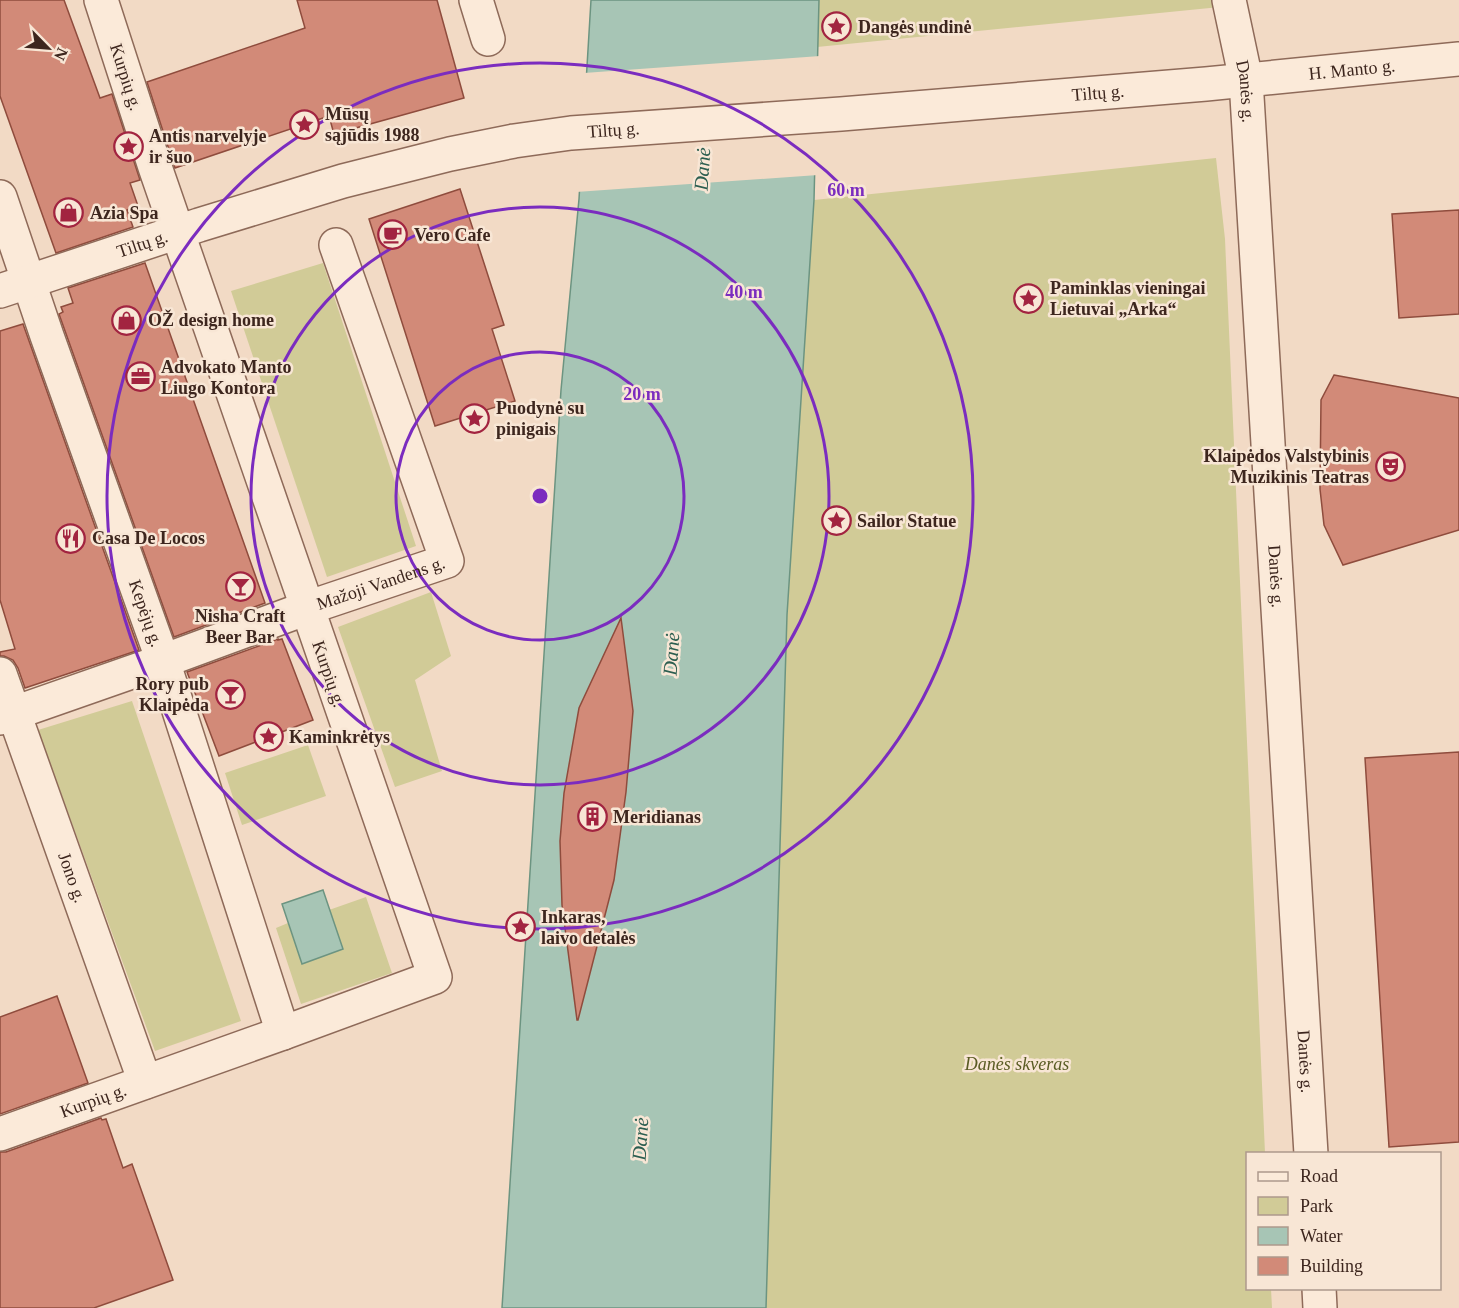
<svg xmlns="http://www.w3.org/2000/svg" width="1459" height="1308" font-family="'Times New Roman',serif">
	<rect width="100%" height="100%" fill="#f2dac5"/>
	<!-- green -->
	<g fill="#d1cb97">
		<polygon points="819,0 1229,0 1230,6 817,47"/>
		<polygon points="1216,158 1225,239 1265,1153 1248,1154 1248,1288 1271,1289 1272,1308 766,1308 787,615 814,200"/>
		<polygon points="323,263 416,546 327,577 231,291"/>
		<polygon points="431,592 451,656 415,680 442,771 395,787 338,627"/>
		<polygon points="132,701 241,1021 155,1051 38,730"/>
		<polygon points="308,745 326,796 242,825 225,773"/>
		<polygon points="366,897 392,973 301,1004 276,928 288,923 302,963 343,949 329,910"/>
	</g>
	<!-- water -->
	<g fill="#a7c5b5" stroke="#6c9481" stroke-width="1.5">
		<polygon points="591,0 819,0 814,200 787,615 766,1308 502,1308 561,390 579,199"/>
		<polygon points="323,890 343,949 302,964 282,904"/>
	</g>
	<!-- pier -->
	<polygon fill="#f2dac5" points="820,56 818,175 576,192 584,73"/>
	<!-- building -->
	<g fill="#d28a78" stroke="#8f4c3d" stroke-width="1.5">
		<polygon points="0,0 64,0 100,98 112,94 140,180 130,183 138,206 127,210 133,227 56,253 0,96"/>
		<polygon points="297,0 437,0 464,98 334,134 329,116 175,168 147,82 305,28"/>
		<polygon points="460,189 504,325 492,329 515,401 435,426 369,219"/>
		<polygon points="1459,210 1459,314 1399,318 1392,214"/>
		<polygon points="145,263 265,603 174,637 59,314 63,312 61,307 73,303 68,288"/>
		<polygon points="23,324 139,650 25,688 18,668 13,660 4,656 0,656 0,652 15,649 0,600 0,331"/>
		<polygon points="1334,375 1459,398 1459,530 1343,565 1324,525 1320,489 1321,400"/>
		<polygon points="621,618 633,711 626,792 614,880 578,1020 577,1020 562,905 560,841 564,793 579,708"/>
		<polygon points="278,639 278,640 282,639 313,720 219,756 187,672"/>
		<polygon points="1459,752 1459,1142 1389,1147 1365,758"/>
		<polygon points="57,996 88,1083 0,1114 0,1017"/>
		<polygon points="101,1118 102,1120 106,1119 123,1168 132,1164 173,1280 94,1308 0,1308 0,1152 6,1152"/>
	</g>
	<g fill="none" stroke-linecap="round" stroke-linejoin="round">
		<defs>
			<g id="minor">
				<polyline points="476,0 488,39"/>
				<path id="s1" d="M1229,0l17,80 65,1074"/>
				<path id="s2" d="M0,197l47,139 116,325 120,372"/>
				<path id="s3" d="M0,674l145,408"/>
				<path id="s4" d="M0,718l163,-57 144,-53 140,-47 -111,-316"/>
				<path id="s5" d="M0,1134l283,-101 152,-56 -280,-810 -54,-167"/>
				<polyline points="1319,1288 1320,1308"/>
			</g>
			<g id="tertiary">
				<path id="s6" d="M0,291l199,-66 144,-44 107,-27 64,-13 57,-8 270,-19 365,-30 253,-25"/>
			</g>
		</defs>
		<!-- minor casing -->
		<use href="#minor" stroke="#8e6a59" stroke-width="36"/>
		<!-- tertiary casing -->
		<use href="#tertiary" stroke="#8e6a59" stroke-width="36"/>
		<!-- minor -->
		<use href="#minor" stroke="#fbead9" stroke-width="33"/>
		<!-- tertiary -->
		<use href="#tertiary" stroke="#fbead9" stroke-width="33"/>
	</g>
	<!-- distance rings -->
	<g fill="none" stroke="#7b2cbf" stroke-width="3">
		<circle cx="540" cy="496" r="144"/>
		<circle cx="540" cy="496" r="289"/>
		<circle cx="540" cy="496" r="433"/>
	</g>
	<!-- icons -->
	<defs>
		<symbol id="sight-ring" viewBox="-11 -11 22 22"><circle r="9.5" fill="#f8e6d5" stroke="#a22440" stroke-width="1.5"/><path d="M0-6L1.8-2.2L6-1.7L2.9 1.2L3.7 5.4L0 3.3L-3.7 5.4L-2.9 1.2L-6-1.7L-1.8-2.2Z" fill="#a22440"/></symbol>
		<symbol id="shop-ring" viewBox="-11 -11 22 22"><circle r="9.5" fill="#f8e6d5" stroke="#a22440" stroke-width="1.5"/><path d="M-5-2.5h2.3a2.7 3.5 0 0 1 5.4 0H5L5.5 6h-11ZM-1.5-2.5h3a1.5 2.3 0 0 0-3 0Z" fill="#a22440"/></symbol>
		<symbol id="cafe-ring" viewBox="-11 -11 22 22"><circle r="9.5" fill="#f8e6d5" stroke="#a22440" stroke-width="1.5"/><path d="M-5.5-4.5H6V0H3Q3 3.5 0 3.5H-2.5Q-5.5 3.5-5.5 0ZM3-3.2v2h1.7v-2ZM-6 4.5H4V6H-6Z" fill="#a22440"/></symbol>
		<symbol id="office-ring" viewBox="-11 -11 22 22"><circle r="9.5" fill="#f8e6d5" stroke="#a22440" stroke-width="1.5"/><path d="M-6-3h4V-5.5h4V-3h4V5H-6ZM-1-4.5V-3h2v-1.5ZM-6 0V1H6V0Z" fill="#a22440"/></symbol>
		<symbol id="theatre-ring" viewBox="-11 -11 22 22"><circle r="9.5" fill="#f8e6d5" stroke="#a22440" stroke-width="1.5"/><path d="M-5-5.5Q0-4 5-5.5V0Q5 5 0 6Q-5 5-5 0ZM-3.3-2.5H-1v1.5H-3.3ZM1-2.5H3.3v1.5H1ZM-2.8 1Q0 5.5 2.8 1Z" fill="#a22440"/></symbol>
		<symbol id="restaurant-ring" viewBox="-11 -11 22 22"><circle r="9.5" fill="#f8e6d5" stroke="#a22440" stroke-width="1.5"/><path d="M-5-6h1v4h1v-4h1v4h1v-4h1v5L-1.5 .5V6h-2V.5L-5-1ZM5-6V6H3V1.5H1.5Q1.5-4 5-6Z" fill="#a22440"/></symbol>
		<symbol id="bar-ring" viewBox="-11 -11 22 22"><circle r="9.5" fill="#f8e6d5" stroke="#a22440" stroke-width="1.5"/><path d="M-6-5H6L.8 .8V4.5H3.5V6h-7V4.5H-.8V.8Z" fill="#a22440"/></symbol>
		<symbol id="building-ring" viewBox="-11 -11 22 22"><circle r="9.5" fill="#f8e6d5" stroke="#a22440" stroke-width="1.5"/><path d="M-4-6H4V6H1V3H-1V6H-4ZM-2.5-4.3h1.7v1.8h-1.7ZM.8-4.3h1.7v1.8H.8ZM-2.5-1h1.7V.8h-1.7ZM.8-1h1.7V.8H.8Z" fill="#a22440"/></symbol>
	</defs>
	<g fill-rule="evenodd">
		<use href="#sight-ring" x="820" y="10" width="33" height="33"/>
		<use href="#sight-ring" x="288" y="108" width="33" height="33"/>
		<use href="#sight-ring" x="112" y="130" width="33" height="33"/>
		<use href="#shop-ring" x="52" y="196" width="33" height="33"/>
		<use href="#cafe-ring" x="376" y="218" width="33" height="33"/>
		<use href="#sight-ring" x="1012" y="282" width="33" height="33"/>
		<use href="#shop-ring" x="110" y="304" width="33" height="33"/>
		<use href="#office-ring" x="124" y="360" width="33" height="33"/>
		<use href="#sight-ring" x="458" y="402" width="33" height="33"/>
		<use href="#theatre-ring" x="1374" y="450" width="33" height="33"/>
		<use href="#sight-ring" x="820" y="504" width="33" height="33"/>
		<use href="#restaurant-ring" x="54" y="522" width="33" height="33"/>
		<use href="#bar-ring" x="224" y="570" width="33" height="33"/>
		<use href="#bar-ring" x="214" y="678" width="33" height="33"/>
		<use href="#sight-ring" x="252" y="720" width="33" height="33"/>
		<use href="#building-ring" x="576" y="800" width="33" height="33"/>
		<use href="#sight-ring" x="504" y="910" width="33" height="33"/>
	</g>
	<g text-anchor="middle" stroke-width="5" stroke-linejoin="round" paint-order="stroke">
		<!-- poi labels -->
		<g font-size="18" font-weight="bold" fill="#3d261e" stroke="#f8e6d5" text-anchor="start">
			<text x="858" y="33">Dangės undinė</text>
			<text x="325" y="120">Mūsų<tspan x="325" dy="21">sąjūdis 1988</tspan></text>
			<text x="149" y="142">Antis narvelyje<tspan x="149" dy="21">ir šuo</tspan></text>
			<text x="90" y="219">Azia Spa</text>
			<text x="414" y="241">Vero Cafe</text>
			<text x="1050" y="294">Paminklas vieningai<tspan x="1050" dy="21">Lietuvai „Arka“</tspan></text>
			<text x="148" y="326">OŽ design home</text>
			<text x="161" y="373">Advokato Manto<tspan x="161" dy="21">Liugo Kontora</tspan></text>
			<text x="496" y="414">Puodynė su<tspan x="496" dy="21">pinigais</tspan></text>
			<text x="1369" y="462" text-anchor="end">Klaipėdos Valstybinis<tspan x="1369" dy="21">Muzikinis Teatras</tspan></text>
			<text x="857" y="527">Sailor Statue</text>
			<text x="92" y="544">Casa De Locos</text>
			<text x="240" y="622" text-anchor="middle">Nisha Craft<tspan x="240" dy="21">Beer Bar</tspan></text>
			<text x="209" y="690" text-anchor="end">Rory pub<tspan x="209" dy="21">Klaipėda</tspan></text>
			<text x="289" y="743">Kaminkrėtys</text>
			<text x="613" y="823">Meridianas</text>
			<text x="541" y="923">Inkaras,<tspan x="541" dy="21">laivo detalės</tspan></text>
		</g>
		<!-- street labels -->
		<g font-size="18" fill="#3d261e" stroke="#f8e6d5">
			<text dy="6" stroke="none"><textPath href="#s6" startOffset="1377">H. Manto g.</textPath></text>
			<text transform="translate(126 77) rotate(72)" y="6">Kurpių g.</text>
			<text dy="6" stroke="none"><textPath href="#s1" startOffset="93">Danės g.</textPath></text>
			<text dy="6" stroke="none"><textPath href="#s6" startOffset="1122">Tiltų g.</textPath></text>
			<text dy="6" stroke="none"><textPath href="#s6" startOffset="636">Tiltų g.</textPath></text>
			<text dy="6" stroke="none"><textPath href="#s6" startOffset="150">Tiltų g.</textPath></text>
			<text dy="6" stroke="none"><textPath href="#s1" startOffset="579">Danės g.</textPath></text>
			<text dy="6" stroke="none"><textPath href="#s4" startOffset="404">Mažoji Vandens g.</textPath></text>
			<text dy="6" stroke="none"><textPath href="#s2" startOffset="441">Kepėjų g.</textPath></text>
			<text transform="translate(329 674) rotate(71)" y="6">Kurpių g.</text>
			<text dy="6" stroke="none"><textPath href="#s3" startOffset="216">Jono g.</textPath></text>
			<text dy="6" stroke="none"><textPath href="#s1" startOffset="1065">Danės g.</textPath></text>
			<text dy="6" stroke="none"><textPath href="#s5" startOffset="99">Kurpių g.</textPath></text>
		</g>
		<!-- park labels -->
		<g font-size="18" font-style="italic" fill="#595b23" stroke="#f8e6d5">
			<text x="1017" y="1070">Danės skveras</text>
		</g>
		<!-- water labels -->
		<g font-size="20" font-style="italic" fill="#2c5e50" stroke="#f8e6d5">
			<text transform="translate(702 169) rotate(-86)" y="7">Danė</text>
			<text transform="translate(671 654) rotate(-86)" y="7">Danė</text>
			<text transform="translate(640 1139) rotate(-86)" y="7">Danė</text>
		</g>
	</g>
	<circle cx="540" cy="496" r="9" fill="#7b2cbf" stroke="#f8e6d5" stroke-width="3"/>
	<g font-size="18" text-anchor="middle" font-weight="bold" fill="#7b2cbf" stroke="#f8e6d5" stroke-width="5" stroke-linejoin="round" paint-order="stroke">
		<text x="846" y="196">60 m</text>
		<text x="744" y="298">40 m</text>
		<text x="642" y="400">20 m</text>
	</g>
	<!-- legend -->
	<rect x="1246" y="1152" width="195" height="138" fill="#f8e6d5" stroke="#ad998c" stroke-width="1.5"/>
	<rect x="1258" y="1172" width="30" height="9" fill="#fbead9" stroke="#ad998c" stroke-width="1.5"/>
	<text x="1300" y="1182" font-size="18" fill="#3d261e">Road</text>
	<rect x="1258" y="1197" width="30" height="18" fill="#d1cb97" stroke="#ad998c" stroke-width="1.5"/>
	<text x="1300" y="1212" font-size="18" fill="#3d261e">Park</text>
	<rect x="1258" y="1227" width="30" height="18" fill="#a7c5b5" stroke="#ad998c" stroke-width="1.5"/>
	<text x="1300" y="1242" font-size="18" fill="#3d261e">Water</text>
	<rect x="1258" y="1257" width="30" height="18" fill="#d28a78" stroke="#ad998c" stroke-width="1.5"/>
	<text x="1300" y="1272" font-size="18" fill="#3d261e">Building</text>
	<!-- north arrow -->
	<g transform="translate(48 48) rotate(115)" stroke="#f8e6d5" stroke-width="4.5" paint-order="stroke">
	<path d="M0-4.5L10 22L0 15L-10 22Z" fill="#3d261e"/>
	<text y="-9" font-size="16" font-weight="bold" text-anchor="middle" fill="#3d261e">N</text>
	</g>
</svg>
